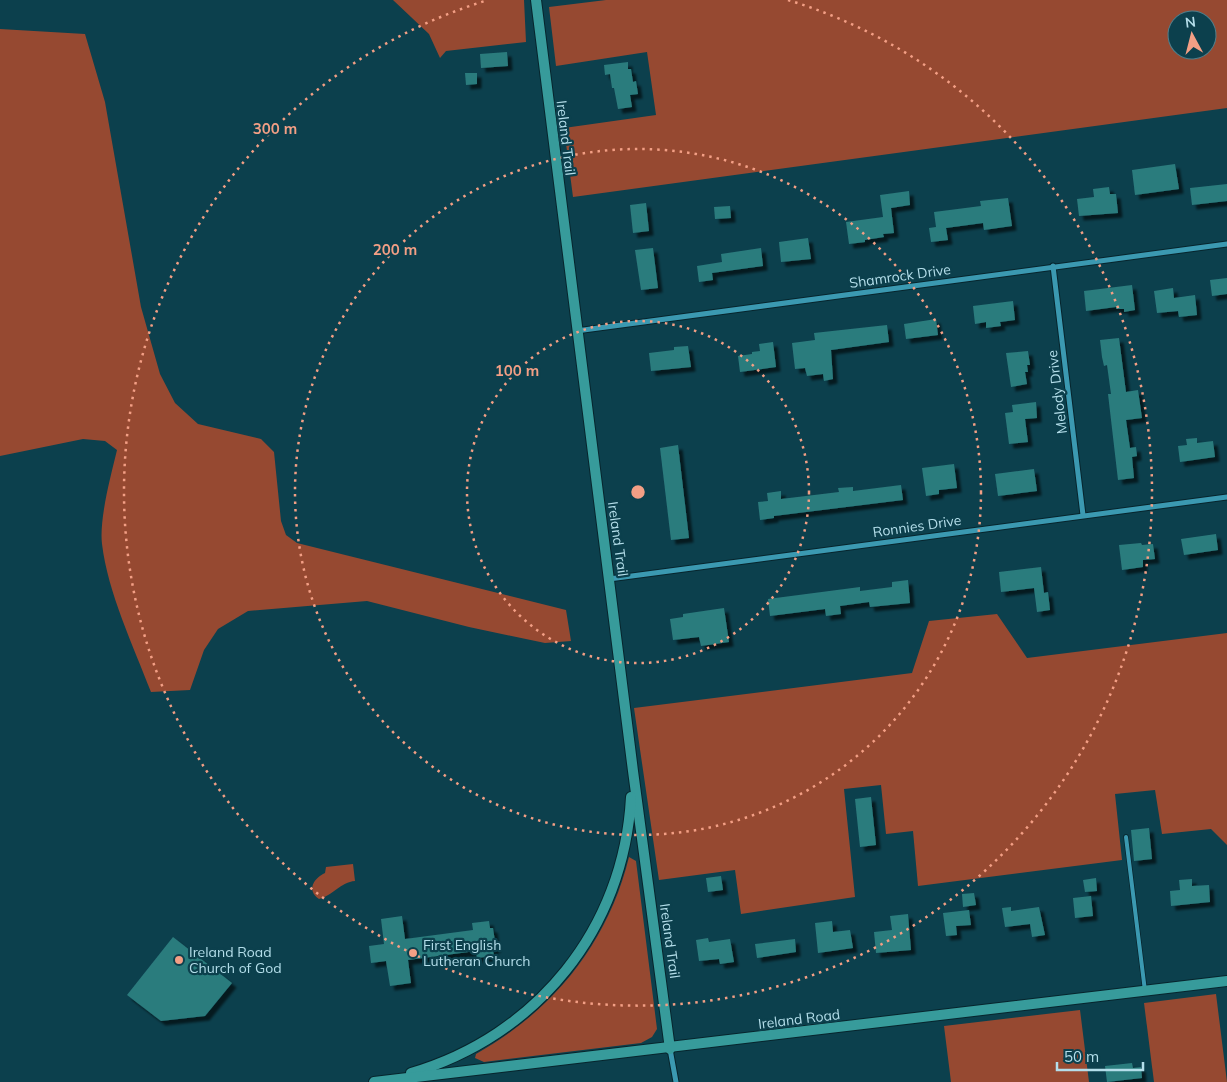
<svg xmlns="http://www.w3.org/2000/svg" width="1227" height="1082" font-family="Mulish,sans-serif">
	<defs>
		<filter id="shadow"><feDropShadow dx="4.5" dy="4.5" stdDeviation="1" flood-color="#0009"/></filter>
	</defs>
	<rect width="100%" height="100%" fill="#0c404d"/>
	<!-- green -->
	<g fill="#964931" fill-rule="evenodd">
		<polygon points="393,0 524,0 526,42 446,51 440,58 429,34"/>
		<path d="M606,0h621v108l-654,89 -9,-69 92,-13 -9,-63 -91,14 -7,-59zM1177,20h30v30h-30z"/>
		<path d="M0,29l85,5 20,68 36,205 19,67 15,29 23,21 63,15 13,13 7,69 5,14 11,8 269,67 5,31 -26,2 -76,-16 -102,-26 -119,10 -30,18 -14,21 -14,40 -39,2c-18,-47 -43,-99 -49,-148 -3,-25 9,-69 15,-94l-12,-9 -22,-2 -83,17z"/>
		<polygon points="997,614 1027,658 1227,633 1227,845 1211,829 1162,834 1155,790 1115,794 1122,860 918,886 913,831 886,834 881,785 844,789 855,897 741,914 735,870 659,880 634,708 912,673 929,621"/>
		<path d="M629,857l7,4 21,168 -5,8 -11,6 -157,19 -9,-4 1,-4c77,-43 132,-111 153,-197z"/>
		<path d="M353,864l2,17c-14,1 -23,15 -36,18 -13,-9 -5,-21 6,-26l1,-6z"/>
		<polygon points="1216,994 1227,1082 1154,1082 1144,1003"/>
		<polygon points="1080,1010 1089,1082 951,1082 944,1026"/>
	</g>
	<!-- building -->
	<g fill="#2c7b7d" filter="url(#shadow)">
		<polygon points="507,52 508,66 481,68 480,54"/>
		<polygon points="628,62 628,69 631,69 633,82 636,81 638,94 630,95 632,107 618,109 614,88 612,88 610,74 605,75 604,65"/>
		<polygon points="465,73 477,73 477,84 466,85"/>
		<polygon points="1175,164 1179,189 1135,195 1132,170"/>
		<polygon points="1227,184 1227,201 1192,205 1190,188"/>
		<polygon points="1109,187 1110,194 1116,194 1118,213 1079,216 1077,199 1094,197 1093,189"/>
		<polygon points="909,191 910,205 891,208 894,233 883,234 884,237 865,240 865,242 849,244 846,222 883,217 880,195"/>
		<polygon points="1008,198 1012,226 984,230 983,223 946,228 948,240 931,242 929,228 936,227 934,212 981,206 980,201"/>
		<polygon points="646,203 649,231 633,233 630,205"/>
		<polygon points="730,206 731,218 715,219 714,207"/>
		<polygon points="808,238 811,259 781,262 779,242"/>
		<polygon points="653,248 658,288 641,290 635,250"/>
		<polygon points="761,248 763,266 712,273 713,280 699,282 697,266 722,262 721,254"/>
		<polygon points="1227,278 1227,294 1212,296 1210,280"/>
		<polygon points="1132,285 1135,310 1124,312 1124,309 1116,309 1116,307 1086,311 1084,291"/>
		<polygon points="1173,288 1174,298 1195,295 1197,315 1179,317 1178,311 1157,313 1154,291"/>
		<polygon points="1013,301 1015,320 1000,322 1001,326 986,328 986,322 975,324 973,306"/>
		<polygon points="936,319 938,335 906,339 904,324"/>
		<polygon points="887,325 889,342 831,350 833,379 824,381 823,374 807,376 805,368 795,369 792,343 815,340 814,333"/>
		<polygon points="1119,338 1126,392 1138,390 1142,418 1126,420 1130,448 1136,447 1137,456 1132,457 1134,478 1118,480 1108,394 1111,394 1107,365 1104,366 1102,357 1100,340"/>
		<polygon points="773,342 776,367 740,372 738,356 752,354 752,352 760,351 759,344"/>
		<polygon points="688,346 691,367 651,371 649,353 674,350 674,347"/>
		<polygon points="1028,351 1030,365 1027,365 1028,372 1025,372 1027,384 1011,387 1006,353"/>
		<polygon points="1036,402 1037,418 1025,419 1028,442 1009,444 1005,413 1013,412 1012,405"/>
		<polygon points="1197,438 1197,443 1213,441 1215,457 1180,462 1178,446 1187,445 1186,439"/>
		<polygon points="678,445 689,538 671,540 660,448"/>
		<polygon points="954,464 957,488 939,490 939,494 926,496 922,468"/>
		<polygon points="1034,469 1037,491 998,496 995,474"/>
		<polygon points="901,485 903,500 774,516 774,518 760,520 758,502 768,501 767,493 781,491 781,499 839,492 838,488 853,487 853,491"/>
		<polygon points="1216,534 1218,550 1184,555 1181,539"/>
		<polygon points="1141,543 1142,545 1153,544 1155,559 1143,560 1143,567 1122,570 1119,545"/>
		<polygon points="1041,567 1044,593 1048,592 1050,610 1037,612 1034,588 1001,592 999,572"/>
		<polygon points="908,580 910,603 870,607 869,602 840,606 841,614 826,616 825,609 770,616 768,599 860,587 860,591 892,587 892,582"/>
		<polygon points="724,608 729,642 701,646 699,637 673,640 670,619 683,617 683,614"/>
		<polygon points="871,797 876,845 860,847 855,799"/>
		<polygon points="1149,828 1152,859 1134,861 1131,830"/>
		<polygon points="721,876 723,890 708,892 706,878"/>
		<polygon points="1096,878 1097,891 1085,892 1083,880"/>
		<polygon points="1192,879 1192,886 1209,885 1210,902 1171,906 1170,891 1180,890 1179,880"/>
		<polygon points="974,893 976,905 963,907 962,894"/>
		<polygon points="1091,896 1093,916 1075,918 1073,898"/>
		<polygon points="1011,907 1011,911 1039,907 1045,935 1032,937 1030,924 1005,927 1002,908"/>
		<polygon points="969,910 971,925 956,926 957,935 946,936 943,913"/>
		<polygon points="908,914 911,950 876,953 874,932 892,930 890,916"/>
		<polygon points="402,916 405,939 473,930 472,923 489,921 490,928 493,928 496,948 493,949 494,956 477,958 476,951 408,960 411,983 390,986 386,961 371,963 369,946 384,944 381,919"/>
		<polygon points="832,921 833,932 850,930 853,948 818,953 815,923"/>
		<polygon points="173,937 232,983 205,1016 161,1021 127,995"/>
		<polygon points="708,938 709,942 730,939 734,962 720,964 719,959 699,961 696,940"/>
		<polygon points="795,939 796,952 757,958 755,944"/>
		<polygon points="1132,1063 1133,1068 1141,1067 1142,1078 1107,1082 1105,1066"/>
	</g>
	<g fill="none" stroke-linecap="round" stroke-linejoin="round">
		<defs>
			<polyline id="lane" points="1126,837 1145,991"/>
			<g id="street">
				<polyline points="1053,266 1083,515"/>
				<polyline points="576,331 1227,244"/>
				<polyline points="609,579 1227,497"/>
				<polyline points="670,1049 676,1082"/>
			</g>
			<g id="secondary">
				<polyline points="536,0 633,771 670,1049"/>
				<path d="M411,1073c126,-37 213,-144 220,-276"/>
				<polyline points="374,1082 1227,981"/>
			</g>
		</defs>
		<!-- lane casing -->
		<use href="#lane" stroke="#07252d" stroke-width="5.5"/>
		<!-- street casing -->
		<use href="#street" stroke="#07252d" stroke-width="7"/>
		<!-- secondary casing -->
		<use href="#secondary" stroke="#07252d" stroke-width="12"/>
		<!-- lane -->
		<use href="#lane" stroke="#3b99b1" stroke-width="4"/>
		<!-- street -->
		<use href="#street" stroke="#3b99b1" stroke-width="5"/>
		<!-- secondary -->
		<use href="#secondary" stroke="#379b9b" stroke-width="10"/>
	</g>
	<!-- distance rings -->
	<g fill="none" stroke="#f39f85" stroke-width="2.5" stroke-dasharray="2.5 5">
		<circle cx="638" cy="492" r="171"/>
		<circle cx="638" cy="492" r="343"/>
		<path d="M788 0A514 514 0 1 1 488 0"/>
	</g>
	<!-- markers -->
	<g fill="#f39f85" stroke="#0c404d" stroke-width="2">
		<circle cx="413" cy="953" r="5"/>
		<circle cx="179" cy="960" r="5"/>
	</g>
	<g text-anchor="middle" stroke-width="4.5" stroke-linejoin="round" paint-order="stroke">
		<!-- street labels -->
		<g font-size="14" fill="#b4deea" stroke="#0c404d">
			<text transform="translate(566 138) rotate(83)" y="5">Ireland Trail</text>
			<text transform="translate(900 276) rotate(-8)" y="5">Shamrock Drive</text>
			<text transform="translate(1057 392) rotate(-97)" y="5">Melody Drive</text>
			<text transform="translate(917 526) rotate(-8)" y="5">Ronnies Drive</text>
			<text transform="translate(618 539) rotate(82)" y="5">Ireland Trail</text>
			<text transform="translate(670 941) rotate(82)" y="5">Ireland Trail</text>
			<text transform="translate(799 1019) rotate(-7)" y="5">Ireland Road</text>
		</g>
		<!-- poi labels -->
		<g font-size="14" fill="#b4deea" stroke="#0c404d" text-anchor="start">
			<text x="423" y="950">First English<tspan x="423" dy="16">Lutheran Church</tspan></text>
			<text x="189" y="957">Ireland Road<tspan x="189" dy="16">Church of God</tspan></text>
		</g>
	</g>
	<circle cx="638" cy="492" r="8" fill="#f39f85" stroke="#0c404d" stroke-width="2.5"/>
	<g font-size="15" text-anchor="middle" font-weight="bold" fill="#f39f85" stroke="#0c404d" stroke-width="4.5" stroke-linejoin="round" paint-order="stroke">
		<text x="275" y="134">300 m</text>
		<text x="395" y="255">200 m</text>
		<text x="517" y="376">100 m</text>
	</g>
	<!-- north arrow -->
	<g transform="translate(1192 35) rotate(353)"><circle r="24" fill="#0c404d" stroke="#4f7f8c"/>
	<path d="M0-4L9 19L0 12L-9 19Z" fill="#f39f85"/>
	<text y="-8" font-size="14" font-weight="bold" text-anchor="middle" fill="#b4deea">N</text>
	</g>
	<!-- scale -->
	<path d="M1057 1062v8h86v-8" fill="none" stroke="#b4deea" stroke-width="2.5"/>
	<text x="1064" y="1062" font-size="15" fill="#b4deea" stroke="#0c404d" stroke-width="4" paint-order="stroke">50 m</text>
</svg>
